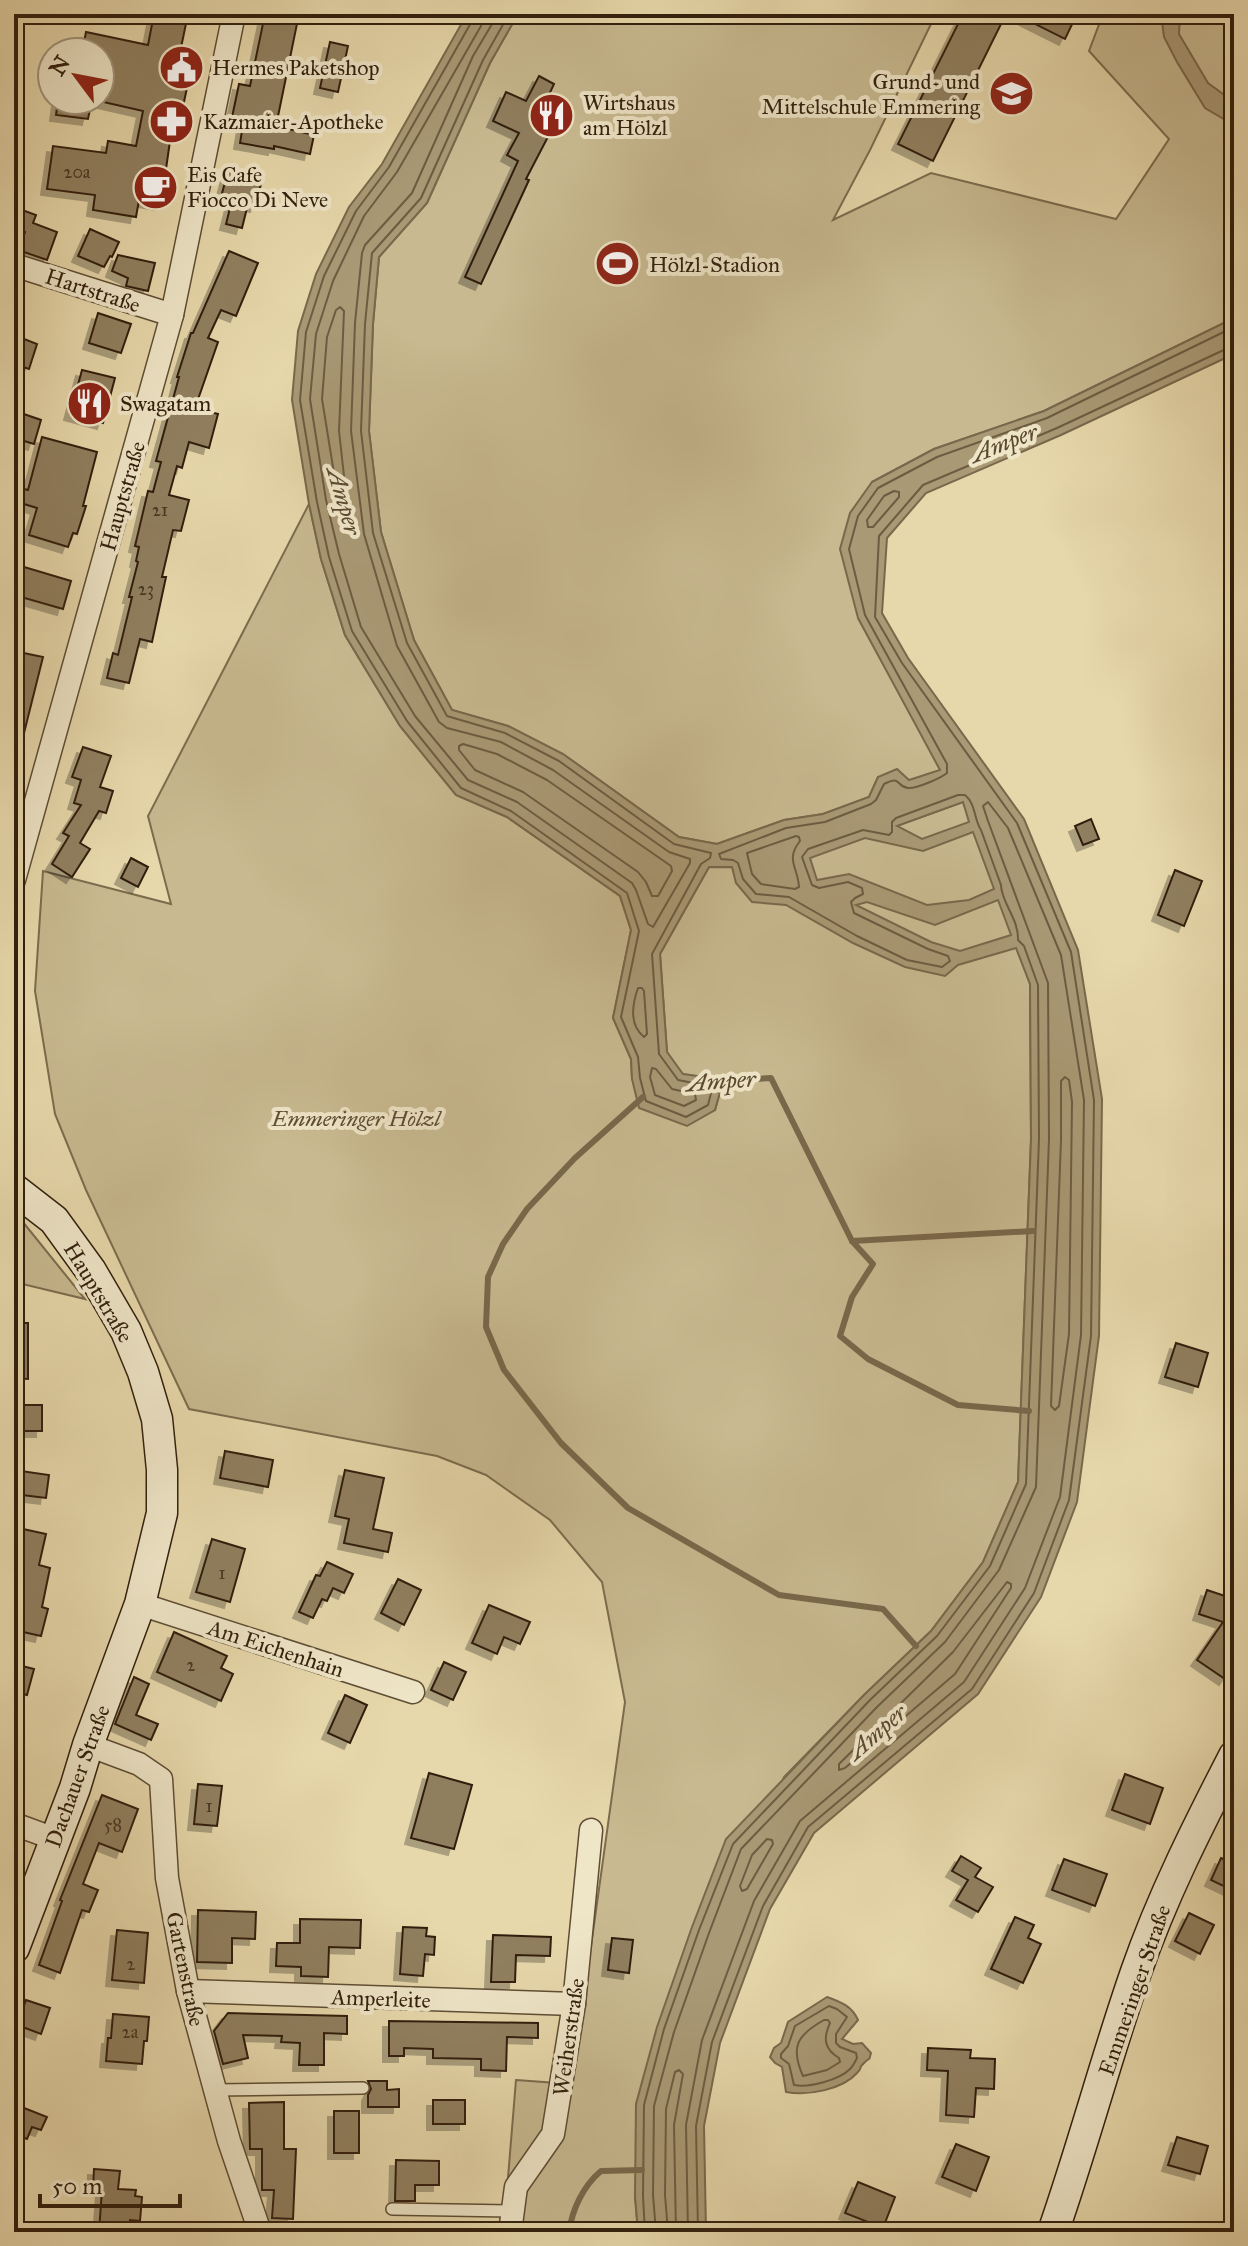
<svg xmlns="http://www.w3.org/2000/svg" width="1248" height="2246" font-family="'IM FELL Great Primer',serif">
	<defs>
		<filter id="shadow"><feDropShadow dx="-6" dy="6" stdDeviation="0" flood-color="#0004"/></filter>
	</defs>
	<rect width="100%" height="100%" fill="#e7d8ab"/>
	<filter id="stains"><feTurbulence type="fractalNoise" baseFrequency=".0025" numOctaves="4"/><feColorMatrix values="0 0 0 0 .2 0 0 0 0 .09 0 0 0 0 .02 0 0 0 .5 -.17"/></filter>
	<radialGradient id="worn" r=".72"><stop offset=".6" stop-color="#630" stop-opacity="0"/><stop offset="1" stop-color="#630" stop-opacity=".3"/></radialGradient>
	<!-- green -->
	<g fill="#c8b990" stroke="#7c6c4e" stroke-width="2">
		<polygon points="518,14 909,14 931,24 870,150 833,220 931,173 1116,219 1169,139 1089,51 1103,14 1234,14 1234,318 1044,411 934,449 872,482 858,618 941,770 909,781 878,777 869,797 823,814 784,820 717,844 679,837 563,754 508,726 452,710 414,640 381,532 369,431 373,324 379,257 427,203 490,63"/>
		<polygon points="309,504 321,559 345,635 400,726 456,795 507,817 620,896 631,930 613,1018 631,1059 632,1079 715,1110 720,1092 727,1081 682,1074 667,1052 660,954 709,867 779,868 963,802 1030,984 1031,1139 1018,1482 983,1562 931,1631 864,1695 784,1777 635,2196 638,2232 517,2232 523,2195 583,2004 625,1702 602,1582 550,1520 486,1475 437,1456 189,1409 86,1190 55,1114 35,991 43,871 171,904 148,816"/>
		<polygon points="14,1211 85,1299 14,1282"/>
		<polygon points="516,2080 557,2083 547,2129 507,2190"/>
	</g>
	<!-- water -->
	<g fill="#a99975" stroke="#79684b" stroke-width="2" fill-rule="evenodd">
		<path d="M467,14h51l-28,49 -63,140 -48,54 -6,67 -4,107 12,101 33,108 38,70 56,16 55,28 116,83 38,7 67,-24 39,-6 46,-17 9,-20 19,-8 12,11 31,-10 -82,-152 -18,-69 10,-36 22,-31 62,-33 110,-38 190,-93v36l-173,81 -135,58 -39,45 -5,75 26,45 116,161 54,131 24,149 -3,237 -22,166 -36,95 -63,97 -164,139 -44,76 -50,134 -16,83 2,106h-68l-3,-36 1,-92 21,-77 35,-100 34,-88 138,-144 67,-64 52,-69 35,-80 13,-343 -1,-155 -14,-36 -58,17 -13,11 -40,-9 -52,-24 -67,-38 -34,-3 -16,-19 -4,-16h-23l-49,87 7,98 16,22 44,6 -7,12 -5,18 -28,16 -48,-18 -7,-29 -1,-20 -18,-41 18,-88 -11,-34 -113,-79 -51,-22 -56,-69 -55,-91 -24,-76 -12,-55 -17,-104 6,-69 18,-57 33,-67 33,-43zM963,802l6,20 -47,17 -25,-13zM973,832l21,57 -25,11 -42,5 -78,-31 -32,6 -7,-22 55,-20 58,13zM998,900l13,35 -51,16 -29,-9 -75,-37 11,-3 68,23z"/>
		<polygon points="1161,14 1180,14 1179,34 1208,83 1234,102 1234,125 1205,108 1177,62 1164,37"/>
		<path d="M827,1997c14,5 25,9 31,23l-16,19 11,5 9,-1 9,10c-3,10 1,2 -7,10 -7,7 0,2 -7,10 -15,17 -50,23 -71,19l-4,-25 -7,-4 -5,-6 4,-9 7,-5 7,-21z"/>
	</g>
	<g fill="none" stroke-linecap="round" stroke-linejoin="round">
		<!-- shore -->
		<g stroke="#6d5c41" stroke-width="2">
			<polyline points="473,14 472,21 389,167 356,211 324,276 306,332 300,400 317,502 329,557 352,631 407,721 461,788 511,811 627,893 639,931 621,1017 638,1057 640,1078 646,1101 686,1117 708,1105 712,1089 709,1086 678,1080 659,1054 652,954 701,864 710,858 711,853 674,844 559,761 505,733 447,716 407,643 373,533 361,431 365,324 372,253 421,198 483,60 509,14"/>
			<polyline points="483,14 481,26 397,172 364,216 333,281 316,334 310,399 326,500 339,554 361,627 415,716 468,780 517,802 632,883 636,890 648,924 653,927 690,863 690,859 669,852 553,770 501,742 447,728 439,722 397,646 364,534 351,431 355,323 362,253 365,245 412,193 473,56 498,14"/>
			<polygon points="340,307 344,311 339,431 347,503 344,507 340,505 338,498 322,399 327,337 336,310"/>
			<polygon points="894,491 899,492 899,497 873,527 868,527 867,520 884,496"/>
			<polygon points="463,744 497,754 547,780 671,866 672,871 658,896 652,896 646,882 638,872 523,792 475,770 459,750 459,746"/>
			<path d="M796,836l3,1 1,4c-15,19 -2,26 -1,46l-4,2 -34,-5 -9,-10 -5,-21z"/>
			<path d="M638,988h4l2,3 3,43 -3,3c-15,-12 -12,-32 -6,-49z"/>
			<polygon points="652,1068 656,1069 672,1089 695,1094 696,1100 684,1106 655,1095 650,1077"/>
			<polygon points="1065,1077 1069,1080 1072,1102 1069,1334 1059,1406 1055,1410 1051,1406 1061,1140 1061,1081"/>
			<polygon points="1007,1582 1011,1584 1011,1588 955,1674 845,1768 839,1770 839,1764 953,1652"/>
			<polygon points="767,1839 772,1840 773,1844 747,1889 742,1891 740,1886 752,1855"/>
			<path d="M829,2006l8,3 10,8 -11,17v9l4,4 16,6 1,5c-2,4 -4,8 -7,11 -11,11 -41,19 -56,16l-5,-21 -8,-6v-4l7,-8 7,-20z"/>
			<path d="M824,2020h4l2,3c-7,15 -6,26 9,35l1,4 -13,8 -24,6c-13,-29 -6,-41 21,-56z"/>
			<path d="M645,2232l-2,-36 1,-91 20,-76 35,-99 34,-86 137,-144 67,-64 53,-70 36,-82 13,-345 -1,-154 -14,-39 -6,-6c1,-21 -17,-38 -17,-55l-20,-55c-7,-10 -5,-26 -16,-35h-7l-62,23 -4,4v10l-3,3 -26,-5 -55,19 -6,8 10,28 7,3 29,-6 14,6 1,6 -8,4 -4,4 3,11 74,36 20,7 2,5 -8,6 -35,-7 -50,-24 -68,-39 -33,-3 -13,-15 -5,-16 -5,-3 -12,-1 -2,-5 67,-26 39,-6 46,-18 5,-4 8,-16c18,-9 11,2 24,4 8,1 33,-10 39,-15v-9l-82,-149 -16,-66 9,-33 20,-28 59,-31 110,-39 187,-91"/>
			<polyline points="656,2232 653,2195 654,2106 674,2032 709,1933 741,1849 877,1707 945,1642 999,1570 1036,1487 1049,1139 1048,983 988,821 983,806 988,802 1008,828 1061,955 1084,1100 1081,1335 1060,1497 1025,1588 964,1682 800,1821 754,1901 702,2040 686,2125 688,2232"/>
			<polyline points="668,2232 665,2195 666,2109 675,2072 679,2070 683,2074 674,2125 676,2232"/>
			<polyline points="698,2232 696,2126 712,2042 763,1906 808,1827 972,1689 1034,1593 1069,1500 1091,1336 1094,1100 1071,952 1017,823 902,663 875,617 879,536 923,485 1057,428 1228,348 1234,347"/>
		</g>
		<!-- stream -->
		<g stroke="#79684b" stroke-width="6">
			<polyline points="720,1081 771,1078 852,1241 873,1264 852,1297 840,1336 868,1359 958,1405 1029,1411"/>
			<polyline points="643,1097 575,1158 527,1209 503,1244 488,1277 486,1327 504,1370 561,1443 628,1508 779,1595 883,1609 916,1646"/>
			<polyline points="852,1241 1033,1231"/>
			<path d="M569,2232c3,-22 14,-46 32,-61l41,-1"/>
		</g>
	</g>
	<!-- building -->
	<g fill="#907f5f" stroke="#311f0d" stroke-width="2" filter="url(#shadow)">
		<polygon points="154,14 188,14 178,62 192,64 177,135 171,134 161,204 139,200 136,217 93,210 95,195 47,189 53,146 106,153 108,141 136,146 143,111 99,101 106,70 100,69 100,52 82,52 86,32 148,45"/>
		<polygon points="265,14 299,14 276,126 314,135 310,154 274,146 274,149 240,143 243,125 231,122 239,84 250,86"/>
		<polygon points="963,14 1006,14 933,161 898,144"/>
		<polygon points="1015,14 1077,14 1065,39"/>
		<polygon points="330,42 348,46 338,92 320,88"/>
		<polygon points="539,76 554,84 547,99 563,108 526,179 529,180 481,284 465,277 518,161 507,155 519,133 493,121 506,92 526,101"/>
		<polygon points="58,100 92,100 88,119 56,115"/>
		<polygon points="228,171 262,179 256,206 248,204 242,228 226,224 232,200 221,197"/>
		<polygon points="14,207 36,215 33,223 57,232 47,260 18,250 25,232 14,228"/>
		<polygon points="90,229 119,242 112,257 110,256 104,267 78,256"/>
		<polygon points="229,251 258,263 236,316 221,310 208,338 218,342 195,408 218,414 209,448 189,442 182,468 177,466 169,495 189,500 181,531 173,530 162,577 166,577 152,642 140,639 129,683 107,678 113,653 118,655 132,597 129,597 138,562 136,561 139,547 135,546 148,491 153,492 161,462 156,461 179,377 177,377 191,333 193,333"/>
		<polygon points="118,255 155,263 148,291 126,286 128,278 112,271"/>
		<polygon points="98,313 131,324 121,353 89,343"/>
		<polygon points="19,337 37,344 29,369 14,364 14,351"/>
		<polygon points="82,370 115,378 103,423 70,414"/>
		<polygon points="18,412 41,420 34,444 14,438 14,424"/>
		<polygon points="42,437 97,452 83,506 86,506 77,534 73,533 68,547 29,535 37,508 14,501 17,487 28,490"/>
		<polygon points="14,564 71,581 63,609 14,595"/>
		<polygon points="14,651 43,657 19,753 14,752"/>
		<polygon points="83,747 111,756 100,787 113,791 106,813 99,811 80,843 90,849 72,877 52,864 69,836 63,833 81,805 74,803 81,780 72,777"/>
		<polygon points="1091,819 1099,839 1083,845 1075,826"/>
		<polygon points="131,858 148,867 138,887 121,878"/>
		<polygon points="1175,870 1202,881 1184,926 1158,915"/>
		<polygon points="14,1323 28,1323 28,1379 14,1378"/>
		<polygon points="1176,1343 1208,1353 1198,1387 1165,1377"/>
		<rect x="14" y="1405" width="28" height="26"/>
		<polygon points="225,1451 273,1460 268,1487 220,1478"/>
		<polygon points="14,1470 49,1475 46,1498 14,1494"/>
		<polygon points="345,1470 384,1478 373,1529 392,1533 388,1552 344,1543 349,1519 335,1516"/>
		<polygon points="14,1527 46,1534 39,1565 50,1568 42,1607 48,1609 41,1636 14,1630"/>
		<polygon points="212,1539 245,1549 230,1602 196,1592"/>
		<polygon points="327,1562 353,1574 344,1593 333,1588 327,1601 322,1599 313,1618 299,1612 316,1575 320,1576"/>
		<polygon points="398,1579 421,1590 404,1625 381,1613"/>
		<polygon points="1207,1590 1234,1599 1234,1665 1225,1679 1197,1660 1223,1622 1199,1614"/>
		<polygon points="489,1605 530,1622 520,1644 504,1637 497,1654 472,1643"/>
		<polygon points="174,1632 227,1656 221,1668 233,1674 221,1701 157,1672"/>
		<polygon points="444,1662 466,1672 453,1700 431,1690"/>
		<polygon points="14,1664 34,1669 27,1695 14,1692"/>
		<polygon points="134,1677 149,1684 136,1715 158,1724 151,1740 115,1724"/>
		<polygon points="345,1695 367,1705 350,1743 328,1733"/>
		<polygon points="429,1773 472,1785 454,1849 411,1838"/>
		<polygon points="1125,1774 1163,1788 1150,1824 1112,1810"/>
		<polygon points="198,1784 222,1786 217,1826 194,1824"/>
		<polygon points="102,1795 138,1809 122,1852 99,1843 83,1884 98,1890 89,1912 82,1910 60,1973 39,1965 62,1901 60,1900"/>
		<polygon points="961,1856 981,1868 975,1877 993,1887 978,1912 956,1900 968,1880 952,1871"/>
		<polygon points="1221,1858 1234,1864 1234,1891 1211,1880"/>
		<polygon points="1064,1859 1107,1874 1095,1906 1052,1890"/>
		<polygon points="198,1910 256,1912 255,1939 232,1938 232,1963 197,1962"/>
		<polygon points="1189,1913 1214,1925 1200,1954 1175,1941"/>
		<polygon points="1015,1917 1034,1925 1028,1938 1041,1944 1023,1983 991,1969"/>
		<polygon points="300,1919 361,1920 360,1948 329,1947 328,1977 301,1976 301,1967 276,1966 277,1943 300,1943"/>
		<polygon points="403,1927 427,1928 426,1936 435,1937 434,1955 425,1954 423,1976 400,1974"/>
		<polygon points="117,1930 148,1933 144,1983 112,1980"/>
		<polygon points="493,1935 551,1937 550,1956 516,1955 515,1982 491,1982"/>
		<polygon points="612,1938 633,1940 629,1973 608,1970"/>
		<polygon points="26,2000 50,2008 41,2034 17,2025"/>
		<polygon points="228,2013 347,2016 347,2034 324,2033 324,2065 299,2065 300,2043 281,2042 282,2036 243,2035 248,2058 223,2064 214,2031"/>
		<polygon points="113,2014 149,2017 147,2041 144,2041 142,2064 106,2061 108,2038 111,2038"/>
		<polygon points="389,2021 538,2023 538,2038 507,2037 506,2071 481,2070 481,2059 433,2058 433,2049 404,2048 404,2056 389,2056"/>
		<polygon points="928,2048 971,2050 970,2058 995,2059 994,2089 976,2088 974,2117 946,2115 948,2071 927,2070"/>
		<polygon points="368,2081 387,2081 387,2090 399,2089 399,2107 368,2107 368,2095 371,2089"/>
		<rect x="433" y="2100" width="32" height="24"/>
		<polygon points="284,2102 284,2149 296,2149 293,2219 272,2218 274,2190 262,2190 262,2149 250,2149 249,2103"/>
		<polygon points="14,2104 47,2117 41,2130 32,2127 27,2139 14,2134"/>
		<rect x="334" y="2111" width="25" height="42"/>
		<polygon points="1177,2137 1208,2146 1200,2174 1168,2165"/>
		<polygon points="956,2144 989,2157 976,2191 942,2177"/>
		<polygon points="396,2160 439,2161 439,2185 415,2185 415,2201 395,2201"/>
		<polygon points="94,2169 120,2171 118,2189 136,2190 135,2196 142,2197 140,2221 130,2220 129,2232 99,2232 102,2189 93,2188"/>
		<polygon points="858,2182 895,2197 883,2228 845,2213"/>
	</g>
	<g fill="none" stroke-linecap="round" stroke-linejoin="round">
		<defs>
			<g id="lane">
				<polyline points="215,2090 363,2088"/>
				<polyline points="392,2209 512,2211"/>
			</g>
			<g id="street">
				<polyline points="14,265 172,315"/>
				<polyline points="14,880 172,315 234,14"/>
				<polyline points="140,1604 413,1692"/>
				<polyline points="88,1745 139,1764 161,1779 167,1878 188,1991 229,2141 260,2232"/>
				<polyline points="14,1824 55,1839"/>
				<polyline points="188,1991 574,2004"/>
				<polyline points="510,2232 516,2187 553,2134 574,2004 591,1830"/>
			</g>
			<g id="secondary">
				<polyline points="14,1189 54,1220 91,1271 126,1331 143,1372 157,1419 162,1470 162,1513 140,1604 88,1745 75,1788 14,1948"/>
				<path d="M1053,2232c30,-86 53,-174 83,-260 26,-75 62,-146 98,-216"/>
			</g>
		</defs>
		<!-- lane casing -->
		<use href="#lane" stroke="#5e4d34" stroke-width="14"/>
		<!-- street casing -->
		<use href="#street" stroke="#5e4d34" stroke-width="25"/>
		<!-- secondary casing -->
		<use href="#secondary" stroke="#311f0d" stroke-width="33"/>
		<!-- lane -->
		<use href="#lane" stroke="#efe6c8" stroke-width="11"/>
		<!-- street -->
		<use href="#street" stroke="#efe6c8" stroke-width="22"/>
		<!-- secondary -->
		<use href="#secondary" stroke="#efe6c8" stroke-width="30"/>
	</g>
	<!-- icons -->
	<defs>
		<symbol id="civic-disc" viewBox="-11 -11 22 22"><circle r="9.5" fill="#8f2418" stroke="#efe6c8"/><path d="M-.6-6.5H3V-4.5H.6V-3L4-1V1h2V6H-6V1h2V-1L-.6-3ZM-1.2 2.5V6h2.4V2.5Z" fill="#fff"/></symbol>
		<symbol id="school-disc" viewBox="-11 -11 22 22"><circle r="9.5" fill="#8f2418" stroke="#efe6c8"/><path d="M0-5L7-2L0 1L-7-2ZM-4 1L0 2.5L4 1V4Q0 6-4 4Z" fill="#fff"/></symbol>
		<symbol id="restaurant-disc" viewBox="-11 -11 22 22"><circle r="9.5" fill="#8f2418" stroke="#efe6c8"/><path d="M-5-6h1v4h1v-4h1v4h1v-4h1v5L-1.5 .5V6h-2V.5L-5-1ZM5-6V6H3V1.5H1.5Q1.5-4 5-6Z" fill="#fff"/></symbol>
		<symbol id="pharmacy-disc" viewBox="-11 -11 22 22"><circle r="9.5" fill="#8f2418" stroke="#efe6c8"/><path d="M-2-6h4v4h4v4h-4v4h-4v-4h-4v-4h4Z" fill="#fff"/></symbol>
		<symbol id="cafe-disc" viewBox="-11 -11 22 22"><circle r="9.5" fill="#8f2418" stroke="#efe6c8"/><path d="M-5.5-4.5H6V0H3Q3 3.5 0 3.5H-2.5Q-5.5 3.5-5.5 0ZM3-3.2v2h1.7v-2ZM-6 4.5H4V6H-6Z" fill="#fff"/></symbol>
		<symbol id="stadium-disc" viewBox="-11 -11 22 22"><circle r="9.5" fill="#8f2418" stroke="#efe6c8"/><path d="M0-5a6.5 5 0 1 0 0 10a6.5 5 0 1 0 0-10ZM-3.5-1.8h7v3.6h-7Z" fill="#fff"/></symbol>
	</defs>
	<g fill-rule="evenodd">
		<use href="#civic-disc" x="156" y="42" width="51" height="51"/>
		<use href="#school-disc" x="986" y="68" width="51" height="51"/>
		<use href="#restaurant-disc" x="526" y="90" width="51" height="51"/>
		<use href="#pharmacy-disc" x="146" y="96" width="51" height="51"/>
		<use href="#cafe-disc" x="130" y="162" width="51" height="51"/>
		<use href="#stadium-disc" x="592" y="238" width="51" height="51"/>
		<use href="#restaurant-disc" x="64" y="378" width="51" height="51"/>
	</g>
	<g text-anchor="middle" stroke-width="8" stroke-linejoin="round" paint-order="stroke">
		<!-- number labels -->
		<g font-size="18" fill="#493722">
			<text x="77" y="178">20a</text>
			<text x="160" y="516">21</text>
			<text x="146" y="595">23</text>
			<text x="222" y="1579">1</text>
			<text x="191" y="1671">2</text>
			<text x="209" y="1812">1</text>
			<text x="113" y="1831">58</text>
			<text x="131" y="1970">2</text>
			<text x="130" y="2038">2a</text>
		</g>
		<!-- poi labels -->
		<g font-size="22" fill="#311f0d" stroke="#efe6c8" text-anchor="start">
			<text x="212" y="75">Hermes Paketshop</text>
			<text x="980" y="89" text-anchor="end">Grund- und<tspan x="980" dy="25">Mittelschule Emmering</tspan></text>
			<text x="583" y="110">Wirtshaus<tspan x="583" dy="25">am Hölzl</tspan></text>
			<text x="203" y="129">Kazmaier-Apotheke</text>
			<text x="187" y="182">Eis Cafe<tspan x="187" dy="25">Fiocco Di Neve</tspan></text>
			<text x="649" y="272">Hölzl-Stadion</text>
			<text x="120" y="411">Swagatam</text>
		</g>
		<!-- street labels -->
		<g font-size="22" fill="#311f0d" stroke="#efe6c8">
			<text transform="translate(93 290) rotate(18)" y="8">Hartstraße</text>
			<text transform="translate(122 496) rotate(-74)" y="8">Hauptstraße</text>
			<text transform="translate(99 1292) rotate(59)" y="8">Hauptstraße</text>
			<text transform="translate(276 1648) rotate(18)" y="8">Am Eichenhain</text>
			<text transform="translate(77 1776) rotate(-70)" y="8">Dachauer Straße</text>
			<text transform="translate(186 1969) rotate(78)" y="8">Gartenstraße</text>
			<text transform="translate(1134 1990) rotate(-71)" y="8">Emmeringer Straße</text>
			<text transform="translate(381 1998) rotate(2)" y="8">Amperleite</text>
			<text transform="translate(568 2037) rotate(-82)" y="8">Weiherstraße</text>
		</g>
		<!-- park labels -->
		<g font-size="22" font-style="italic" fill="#5e4d34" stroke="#efe6c8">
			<text x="356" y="1126">Emmeringer Hölzl</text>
		</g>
		<!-- water labels -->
		<g font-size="24" font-style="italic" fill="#5b4a31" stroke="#efe6c8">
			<text transform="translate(1004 443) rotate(-21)" y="8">Amper</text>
			<text transform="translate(344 501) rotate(74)" y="8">Amper</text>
			<text transform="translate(721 1081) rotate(-4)" y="8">Amper</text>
			<text transform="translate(877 1732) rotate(-41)" y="8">Amper</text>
		</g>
	</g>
	<!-- margin -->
	<rect width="1248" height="2246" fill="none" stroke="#e7d8ab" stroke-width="48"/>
	<rect x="16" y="16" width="1216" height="2214" fill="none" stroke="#311f0d" stroke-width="4"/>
	<rect x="24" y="24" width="1200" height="2198" fill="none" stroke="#311f0d" stroke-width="2"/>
	<!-- north arrow -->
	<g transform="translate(76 76) rotate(302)"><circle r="38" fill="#efe6c8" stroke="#a3967d" stroke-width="2"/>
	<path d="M0-6L14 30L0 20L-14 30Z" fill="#8f2418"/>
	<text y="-12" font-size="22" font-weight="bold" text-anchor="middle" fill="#311f0d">N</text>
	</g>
	<!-- scale -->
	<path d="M40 2194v12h140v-12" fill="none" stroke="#311f0d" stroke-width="4"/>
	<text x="52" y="2194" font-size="24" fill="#311f0d" stroke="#efe6c8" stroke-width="6" paint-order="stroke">50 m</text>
	<rect width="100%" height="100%" filter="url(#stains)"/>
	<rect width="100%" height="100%" fill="url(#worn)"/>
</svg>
